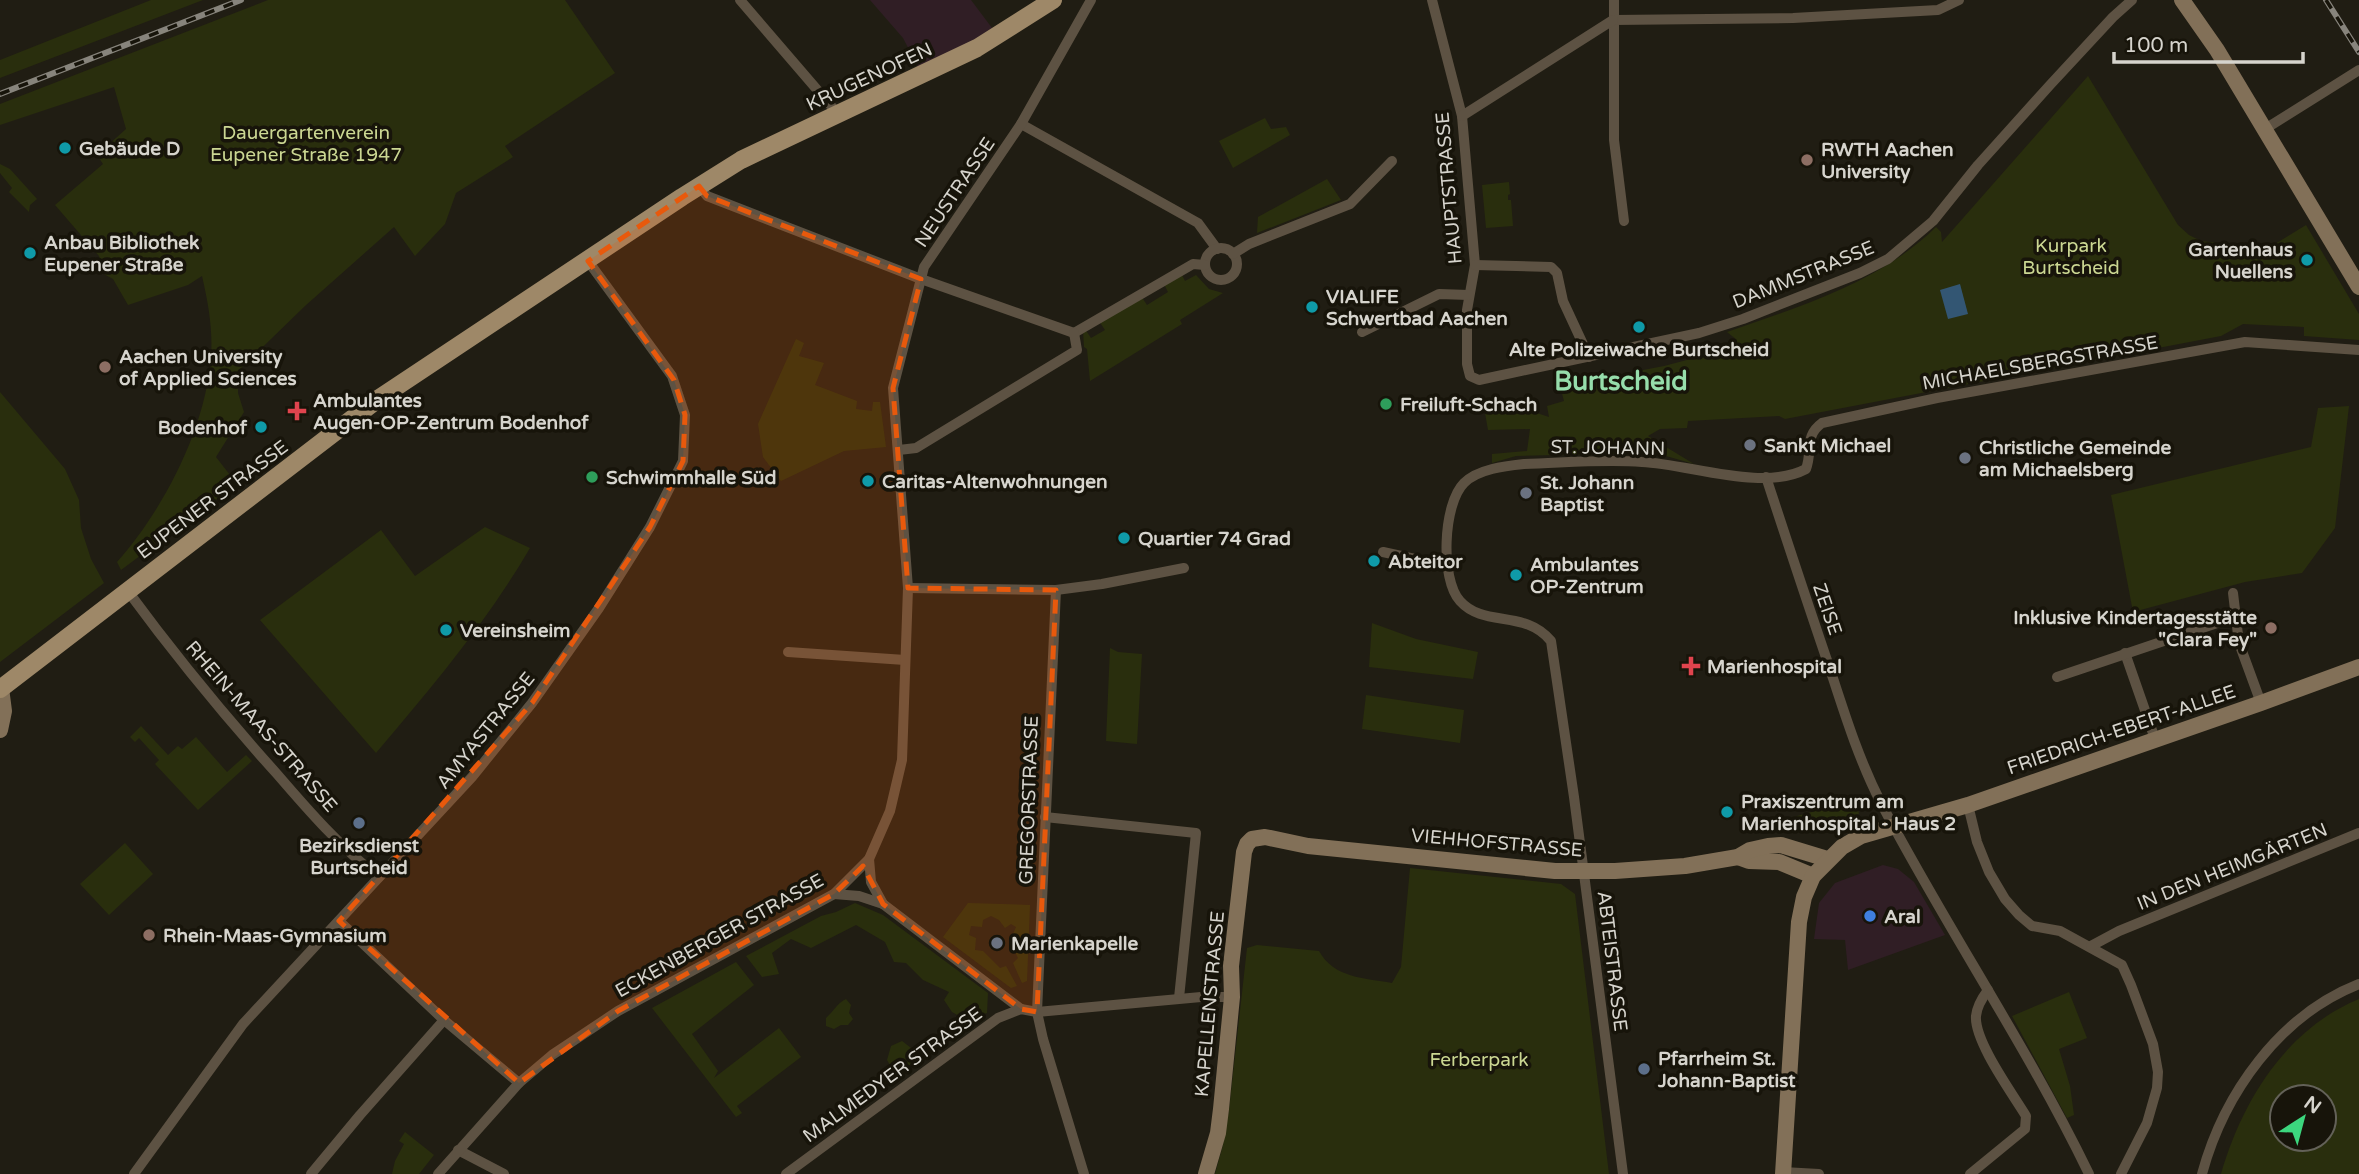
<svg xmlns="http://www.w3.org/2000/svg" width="2359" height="1174" font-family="'Varela Round',sans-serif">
	<rect width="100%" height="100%" fill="#201d13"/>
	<!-- commercial -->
	<g fill="#301e25">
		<polygon points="870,0 971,0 992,28 971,42 918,67 903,38"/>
		<polygon points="1883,865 1898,869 1914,882 1945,935 1848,970 1845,940 1814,939 1819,903 1835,883"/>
	</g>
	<!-- green -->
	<g fill="#292e0d" fill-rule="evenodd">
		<polygon points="151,0 203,0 0,78 0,60"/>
		<path d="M268,0h297l50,73 -110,73 8,11 -57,36 -11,31 -30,32 -21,-29 -89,79 -67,65v22l6,19 -28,45 21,27 -116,86 -4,-8c47,-53 89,-134 94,-206 2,-27 -3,-54 -9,-80l-14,9 -60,20 -15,-26 -11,-6 -3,-17 -44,-51 48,-41 -6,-9 29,-26 -12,-42 -114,38v-21z"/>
		<path d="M2088,76l90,149 11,10 12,6 66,8 39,-24 53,89v26l-55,-4v-9l-61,-3 -22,12 -436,83 -6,-3 -91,5 -1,7 -27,1 -12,7 46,28 -35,-10 -20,-1 -123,3 -24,7v-9l35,-3 3,-22 -42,1 -4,-23 22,-4 43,14 -2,-11 17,-5 -4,-15 104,-20 72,-19 1,-7 -10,-8c74,-26 152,-49 209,-105l5,5 1,10z"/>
		<polygon points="1265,118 1271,129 1286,127 1290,135 1233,168 1219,141"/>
		<polygon points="0,164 10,169 37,199 30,205 29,212 9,192 12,188 0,173"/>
		<polygon points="1327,179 1341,200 1257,233 1258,217"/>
		<polygon points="1509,182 1510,194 1508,195 1508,200 1511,200 1513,226 1486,228 1482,185"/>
		<polygon points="1181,273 1185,281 1196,275 1209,289 1223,293 1180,320 1182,324 1090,381 1087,349 1084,347 1083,330 1085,329 1091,338 1105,330 1099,321 1141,296 1147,305 1168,292 1163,282"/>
		<polygon points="796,339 804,343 799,356 824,363 815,385 857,401 856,409 872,411 873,402 880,402 886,447 844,451 781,481 763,457 758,424"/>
		<polygon points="0,392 65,469 79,500 81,528 91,559 104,583 0,662"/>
		<polygon points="2349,406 2335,528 2302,573 2245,582 2133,612 2111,495 2311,447 2318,408"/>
		<path d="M485,527l45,21c-43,74 -99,140 -154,205l-116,-133 121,-90 34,46z"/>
		<polygon points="1372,623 1416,639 1478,652 1473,679 1369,667"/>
		<polygon points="1110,648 1118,652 1142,654 1137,744 1106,741"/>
		<polygon points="1366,695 1464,710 1460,743 1362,729"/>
		<polygon points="141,726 168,755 178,746 182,749 196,737 227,772 246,755 252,761 198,810 155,764 159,760 139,738 135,742 130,737"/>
		<polygon points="1856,800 1859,814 1790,832 1786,819"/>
		<polygon points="125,843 153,874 109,915 80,884"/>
		<path d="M1410,868l151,16 14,10 34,280h-394l8,-29 6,-35 18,-162 10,-3 62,6c15,27 45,27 73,32l9,-16z"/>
		<polygon points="855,903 883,915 988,993 987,1013 966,1020 952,1012 944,1000 949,992 923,980 906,963 894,962 885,942 856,925 811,948 791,939 772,953 779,974 762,977 746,956 821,916 836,912"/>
		<polygon points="968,903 1030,905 1027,981 1022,983 1013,963 1018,958 1016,954 1017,936 1013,934 1016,927 1011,924 1005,928 999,920 991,916 983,920 982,927 971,926 969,935 976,938 975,950 983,951 1000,968 1006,966 1017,986 1011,988 943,937"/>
		<polygon points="736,962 754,985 692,1034 718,1071 714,1078 779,1028 801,1057 737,1106 742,1113 736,1117 652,1008"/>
		<polygon points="2069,992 2087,1038 2059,1049 2070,1086 2074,1115 2067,1118 2012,1016"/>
		<path d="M846,999l5,6 -2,8 4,6 -5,6h-7l-7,4 -8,-3v-8c8,-7 11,-15 20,-19z"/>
		<path d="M2359,999v175h-138c21,-73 65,-145 138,-175zM2282,1097h42v42h-42z"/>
		<polygon points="902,1041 915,1051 915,1061 875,1091 871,1086 892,1068 887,1060 891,1046"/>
		<polygon points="405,1132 434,1155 419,1174 392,1174 395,1161 404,1144 399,1141"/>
	</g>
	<!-- water -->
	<polygon fill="#335673" points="1960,284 1968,314 1948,319 1940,290"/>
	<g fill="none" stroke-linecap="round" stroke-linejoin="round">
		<!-- street -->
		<g stroke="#5d5243" stroke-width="10">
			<polyline points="740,0 838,114"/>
			<polyline points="1432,0 1462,116 1475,265 1467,310 1467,364 1470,376 1479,380 1699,333 1743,319 1860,273 1888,259 1933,221 1978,165 2050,85 2113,17 2132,0"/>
			<polyline points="1614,0 1614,140 1624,221"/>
			<polyline points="1613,20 1793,18 1938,10 1959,0"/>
			<polyline points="1462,116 1613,20"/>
			<polyline points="1021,124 1198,223 1217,249"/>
			<polyline points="2265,129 2359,70"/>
			<polyline points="699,186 707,196 921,279 1074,333"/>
			<circle cx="1221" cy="264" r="16"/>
			<polyline points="1233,254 1249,244 1350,204 1392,161"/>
			<polyline points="1475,265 1551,267 1557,273 1563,301 1589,357"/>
			<polyline points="1362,332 1439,294 1469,295"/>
			<polyline points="1074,333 1193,264 1205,265"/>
			<polyline points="899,450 916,448 1077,350 1074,333"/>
			<path d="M1766,477c21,64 42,128 64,192 15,46 29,91 51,134 66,126 146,243 208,371"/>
			<polyline points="1383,552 1447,566"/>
			<polyline points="908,588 1056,590 1102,584 1184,568"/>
			<path d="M127,590c47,64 97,125 150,184 31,36 64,74 102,103"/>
			<polyline points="1056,590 1037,1012 1043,1039 1084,1174"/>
			<polyline points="2233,593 2239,643 2261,703"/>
			<polyline points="788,652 905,660"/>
			<polyline points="2125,653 2155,739"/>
			<polyline points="2057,677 2235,617"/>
			<polyline points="1968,805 1977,842 1989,872 2005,899 2019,915 2032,926 2060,931 2122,965 2131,985 2153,1044 2158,1072 2157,1088 2147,1123 2121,1174"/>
			<polyline points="1045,817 1196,833 1179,998"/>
			<polyline points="869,859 871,882 883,904"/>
			<polyline points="834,894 859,896 883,904 1021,1009"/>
			<polyline points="339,921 444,1020 519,1083"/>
			<polyline points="2091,946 2119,931 2359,833"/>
			<polyline points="458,1150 504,1174"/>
			<polyline points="1783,1172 1819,1174"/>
			<polyline points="134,1174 243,1024 472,777 532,703 599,608 650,527 683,461 685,415 672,376 588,261"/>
			<polyline points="311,1174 360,1115 444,1020"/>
			<polyline points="438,1174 519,1083 552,1055 618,1011 834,894 869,859 890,811 902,760 908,588 893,388 924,267 1021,124 1091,0"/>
			<polyline points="786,1174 998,1018 1021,1009 1037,1012 1201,997 1232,997"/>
			<path d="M1623,1174l-49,-377 -23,-156c-26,-32 -67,-13 -91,-40 -20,-22 -17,-97 4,-118 14,-14 41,-17 60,-19 39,-1 79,-5 118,-2 47,2 121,30 164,7 7,-19 -2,-33 16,-46l115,-25 308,-56 114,8"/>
			<path d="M1970,1174l55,-45 1,-13c-14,-23 -52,-75 -50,-100 1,-10 6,-18 12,-26"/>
			<path d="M2202,1174c22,-81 78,-159 157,-190"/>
		</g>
		<!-- secondary -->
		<g stroke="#827058" stroke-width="16">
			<polyline points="2182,0 2217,50 2359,287"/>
			<polyline points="0,730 4,711 1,688"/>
			<polyline points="1738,857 1749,861 1779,862 1813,876"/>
			<polyline points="1206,1174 1218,1133 1221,1109 1232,997 1231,966 1244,852 1247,844 1252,839 1265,837 1308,846 1555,871 1615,871 1685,866 1738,857 1750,850 1768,846 1781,845 1827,859"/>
			<polyline points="1783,1174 1799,922 1804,897 1813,876 1842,847 1861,836 1968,805 2261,703 2359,667"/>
		</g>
		<!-- primary -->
		<polyline stroke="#9e8868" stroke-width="18" points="0,689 378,399 682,197 741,160 977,48 1053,0"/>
		<defs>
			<g id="rail">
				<polyline points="2326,0 2359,52"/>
				<polyline points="0,94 241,0"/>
			</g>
		</defs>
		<!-- rail casing -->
		<use href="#rail" stroke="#87847c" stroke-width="6"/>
		<!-- rail -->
		<use href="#rail" stroke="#17140a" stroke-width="3.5" stroke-dasharray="10" stroke-linecap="butt"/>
	</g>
	<!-- marked area -->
	<path fill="#e8590c" fill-opacity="0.2" stroke="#e8590c" stroke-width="5" stroke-dasharray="14 9" stroke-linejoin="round" d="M699,186l8,10 214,83 -28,109 15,200 148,2 -19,422 -16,-3 -138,-105 -20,-38 -29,28 -216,117 -99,72 -180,-162 193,-218 118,-176 33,-66 2,-46 -11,-35 -86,-119z"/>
	<!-- markers -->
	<g fill="#0f9aa8" stroke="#17140a" stroke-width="2.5">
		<circle cx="65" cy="148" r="7"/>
		<circle cx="30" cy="253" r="7"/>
		<circle cx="2307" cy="260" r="7"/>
		<circle cx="1312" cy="307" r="7"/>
		<circle cx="1639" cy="327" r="7"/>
		<circle cx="261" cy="427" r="7"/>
		<circle cx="868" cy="481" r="7"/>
		<circle cx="1124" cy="538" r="7"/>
		<circle cx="1374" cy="561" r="7"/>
		<circle cx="1516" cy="575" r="7"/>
		<circle cx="446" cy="630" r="7"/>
		<circle cx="1727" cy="812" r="7"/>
	</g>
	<g fill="#8d6e63" stroke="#17140a" stroke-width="2.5">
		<circle cx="1807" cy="160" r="7"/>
		<circle cx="105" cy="367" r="7"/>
		<circle cx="2271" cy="628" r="7"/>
		<circle cx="149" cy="935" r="7"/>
	</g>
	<g fill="#2e9e5b" stroke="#17140a" stroke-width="2.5">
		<circle cx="1386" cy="404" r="7"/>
		<circle cx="592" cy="477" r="7"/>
	</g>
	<g fill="#e0444e" stroke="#17140a" stroke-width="2.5">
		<path d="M293.5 400.5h7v7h7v7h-7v7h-7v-7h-7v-7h7z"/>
		<path d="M1687.5 655.5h7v7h7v7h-7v7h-7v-7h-7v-7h7z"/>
	</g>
	<g fill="#6b7280" stroke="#17140a" stroke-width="2.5">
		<circle cx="1750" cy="445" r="7"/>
		<circle cx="1965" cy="458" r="7"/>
		<circle cx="1526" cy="493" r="7"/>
		<circle cx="997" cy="943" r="7"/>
	</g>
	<g fill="#5c6f8a" stroke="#17140a" stroke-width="2.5">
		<circle cx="359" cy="823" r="7"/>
		<circle cx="1644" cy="1069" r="7"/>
	</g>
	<circle fill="#3f7fe0" stroke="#17140a" stroke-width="2.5" cx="1870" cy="916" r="7"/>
	<g text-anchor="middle" stroke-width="7" stroke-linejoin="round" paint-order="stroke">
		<!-- street labels -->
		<g font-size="19" fill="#d6d4cd" stroke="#17140a">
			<text transform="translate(869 76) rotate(-25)" y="7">KRUGENOFEN</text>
			<text transform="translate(1448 188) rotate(-95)" y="7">HAUPTSTRASSE</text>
			<text transform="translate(954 192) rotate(-56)" y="7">NEUSTRASSE</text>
			<text transform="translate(1803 274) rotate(-22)" y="7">DAMMSTRASSE</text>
			<text transform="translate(2040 362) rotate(-10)" y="7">MICHAELSBERGSTRASSE</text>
			<text transform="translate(1608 447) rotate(1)" y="7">ST. JOHANN</text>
			<text transform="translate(212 499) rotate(-37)" y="7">EUPENER STRASSE</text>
			<text transform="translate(1828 609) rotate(71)" y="7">ZEISE</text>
			<text transform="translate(262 726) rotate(49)" y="7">RHEIN-MAAS-STRASSE</text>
			<text transform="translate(2121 729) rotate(-19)" y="7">FRIEDRICH-EBERT-ALLEE</text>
			<text transform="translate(485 730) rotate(-51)" y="7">AMYASTRASSE</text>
			<text transform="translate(1028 800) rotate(-88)" y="7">GREGORSTRASSE</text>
			<text transform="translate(1497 842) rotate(5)" y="7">VIEHHOFSTRASSE</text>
			<text transform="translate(2232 866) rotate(-22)" y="7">IN DEN HEIMGÄRTEN</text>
			<text transform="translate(719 935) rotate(-29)" y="7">ECKENBERGER STRASSE</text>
			<text transform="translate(1613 961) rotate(83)" y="7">ABTEISTRASSE</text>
			<text transform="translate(1209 1004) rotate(-85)" y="7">KAPELLENSTRASSE</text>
			<text transform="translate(892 1074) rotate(-36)" y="7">MALMEDYER STRASSE</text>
		</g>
		<!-- park labels -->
		<g font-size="19" fill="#cbd792" stroke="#17140a">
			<text x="306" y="139">Dauergartenverein<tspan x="306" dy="22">Eupener Straße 1947</tspan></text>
			<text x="2071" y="252">Kurpark<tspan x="2071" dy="22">Burtscheid</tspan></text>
			<text x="1479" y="1066">Ferberpark</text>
		</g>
		<!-- poi labels -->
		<g font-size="19" font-weight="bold" fill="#d6d4cd" stroke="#17140a" text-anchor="start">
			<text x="79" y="155">Gebäude D</text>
			<text x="1821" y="156">RWTH Aachen<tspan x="1821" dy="22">University</tspan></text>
			<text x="44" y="249">Anbau Bibliothek<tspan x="44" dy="22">Eupener Straße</tspan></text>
			<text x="2293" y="256" text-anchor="end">Gartenhaus<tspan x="2293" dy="22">Nuellens</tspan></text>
			<text x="1326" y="303">VIALIFE<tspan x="1326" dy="22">Schwertbad Aachen</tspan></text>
			<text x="1639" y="356" text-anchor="middle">Alte Polizeiwache Burtscheid</text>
			<text x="119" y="363">Aachen University<tspan x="119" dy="22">of Applied Sciences</tspan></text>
			<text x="313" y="407">Ambulantes<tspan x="313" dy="22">Augen-OP-Zentrum Bodenhof</tspan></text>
			<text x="1400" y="411">Freiluft-Schach</text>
			<text x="247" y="434" text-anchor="end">Bodenhof</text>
			<text x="1764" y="452">Sankt Michael</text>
			<text x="1979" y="454">Christliche Gemeinde<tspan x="1979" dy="22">am Michaelsberg</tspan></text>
			<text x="606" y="484">Schwimmhalle Süd</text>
			<text x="882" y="488">Caritas-Altenwohnungen</text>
			<text x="1540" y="489">St. Johann<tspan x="1540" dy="22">Baptist</tspan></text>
			<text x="1138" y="545">Quartier 74 Grad</text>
			<text x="1388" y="568">Abteitor</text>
			<text x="1530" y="571">Ambulantes<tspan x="1530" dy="22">OP-Zentrum</tspan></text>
			<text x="2257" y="624" text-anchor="end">Inklusive Kindertagesstätte<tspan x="2257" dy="22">"Clara Fey"</tspan></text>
			<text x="460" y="637">Vereinsheim</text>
			<text x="1707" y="673">Marienhospital</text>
			<text x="1741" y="808">Praxiszentrum am<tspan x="1741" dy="22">Marienhospital - Haus 2</tspan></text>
			<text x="359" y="852" text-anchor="middle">Bezirksdienst<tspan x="359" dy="22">Burtscheid</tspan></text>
			<text x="1884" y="923">Aral</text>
			<text x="163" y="942">Rhein-Maas-Gymnasium</text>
			<text x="1011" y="950">Marienkapelle</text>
			<text x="1658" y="1065">Pfarrheim St.<tspan x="1658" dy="22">Johann-Baptist</tspan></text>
		</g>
		<!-- district labels -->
		<g font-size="26" font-weight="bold" fill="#96ddab" stroke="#17140a">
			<text x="1621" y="390">Burtscheid</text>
		</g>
	</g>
	<!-- north arrow -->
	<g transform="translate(2303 1118) rotate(36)"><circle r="33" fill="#17140a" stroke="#636158" stroke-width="2"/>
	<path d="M0-5L12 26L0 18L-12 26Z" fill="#3cd77e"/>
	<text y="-10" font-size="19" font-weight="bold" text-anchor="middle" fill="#d6d4cd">N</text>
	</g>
	<!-- scale -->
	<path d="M2114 52v10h189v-10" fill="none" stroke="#d6d4cd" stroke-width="3.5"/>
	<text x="2124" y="52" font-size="21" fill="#d6d4cd" stroke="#17140a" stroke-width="5" paint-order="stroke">100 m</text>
</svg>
